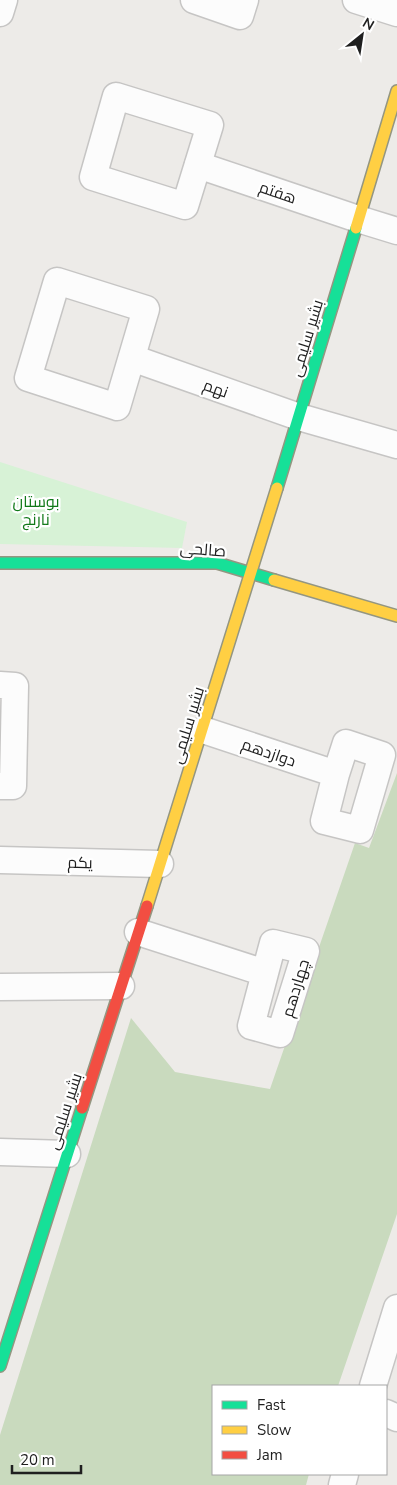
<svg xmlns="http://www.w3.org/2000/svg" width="397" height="1485" font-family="'Nunito Sans',Cairo,sans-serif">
	<rect width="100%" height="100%" fill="#edebe8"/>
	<!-- forest -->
	<polygon fill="#c9dabe" points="397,773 397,1214 338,1386 213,1386 213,1474 309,1474 306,1485 0,1485 0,1435 131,1018 175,1072 270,1089 355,843 369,848"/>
	<!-- park -->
	<polygon fill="#d7f2d6" points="0,462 187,522 182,548 0,544"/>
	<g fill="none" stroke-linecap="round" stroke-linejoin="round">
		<defs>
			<g id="street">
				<polyline points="194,0 240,16 245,0"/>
				<polyline points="356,0 397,13"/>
				<polyline points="0,13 4,0"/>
				<polygon points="116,96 210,125 185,206 93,177"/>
				<polyline points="198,165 358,219 397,231"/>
				<polygon points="57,281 146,309 117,407 28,378"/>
				<polyline points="132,358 299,417 397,445"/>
				<polyline points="0,685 15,686 13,786 0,786"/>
				<polyline points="203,730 336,774 346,743 382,755 360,830 324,821 336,774"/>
				<polyline points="0,860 160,864"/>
				<polyline points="138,932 265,973 273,943 306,951 280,1034 251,1026 265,973"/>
				<polyline points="0,987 121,986"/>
				<polyline points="0,1152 67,1154"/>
				<polyline points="373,1386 397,1308"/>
				<polyline points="386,1413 397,1418"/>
				<polyline points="342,1485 345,1474"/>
			</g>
			<g id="fast">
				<polyline points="277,488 356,228"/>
				<polyline points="0,563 217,563 274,580"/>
				<polyline points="0,1366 82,1108"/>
			</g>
			<g id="slow">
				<polyline points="356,228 397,91"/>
				<polyline points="274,580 397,616"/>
				<polyline points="147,906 277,488"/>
			</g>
			<polyline id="jam" points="82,1108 147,906"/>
		</defs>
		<!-- street casing -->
		<use href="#street" stroke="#c6c5c4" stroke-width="29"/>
		<!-- fast casing -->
		<use href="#fast" stroke="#949681" stroke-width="14"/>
		<!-- slow casing -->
		<use href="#slow" stroke="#949681" stroke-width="14"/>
		<!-- jam casing -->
		<use href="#jam" stroke="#949681" stroke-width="14"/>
		<!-- street -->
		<use href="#street" stroke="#fcfcfc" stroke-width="26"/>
		<!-- fast -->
		<use href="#fast" stroke="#16e098" stroke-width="11"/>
		<!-- slow -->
		<use href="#slow" stroke="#ffcf43" stroke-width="11"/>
		<!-- jam -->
		<use href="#jam" stroke="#f24e42" stroke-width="11"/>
	</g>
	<g text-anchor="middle" stroke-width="4.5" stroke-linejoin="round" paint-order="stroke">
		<!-- street labels -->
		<g font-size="16" fill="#1f1f1f" stroke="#fff">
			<text transform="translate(278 192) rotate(19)" y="6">هفتم</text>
			<text transform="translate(306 338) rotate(-73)" y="6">بشیر سلیمی</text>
			<text transform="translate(216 388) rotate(20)" y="6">نهم</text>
			<text transform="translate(203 549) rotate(4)" y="6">صالحی</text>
			<text transform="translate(187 725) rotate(-73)" y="6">بشیر سلیمی</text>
			<text transform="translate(269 752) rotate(19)" y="6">دوازدهم</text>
			<text transform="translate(80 862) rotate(1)" y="6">یکم</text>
			<text transform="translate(295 988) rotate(-73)" y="6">چهاردهم</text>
			<text transform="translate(64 1111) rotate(-72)" y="6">بشیر سلیمی</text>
		</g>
		<!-- park labels -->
		<g font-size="16" fill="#117919" stroke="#fff">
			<text x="36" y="507">بوستان<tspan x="36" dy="18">نارنج</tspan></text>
		</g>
	</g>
	<!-- legend -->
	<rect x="212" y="1385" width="175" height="90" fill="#ffffff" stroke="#a5a5a5"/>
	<rect x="222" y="1401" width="25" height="8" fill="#16e098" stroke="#a5a5a5"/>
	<text x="257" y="1410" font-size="15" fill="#1f1f1f">Fast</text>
	<rect x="222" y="1426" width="25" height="8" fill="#ffcf43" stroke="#a5a5a5"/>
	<text x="257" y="1435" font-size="15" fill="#1f1f1f">Slow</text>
	<rect x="222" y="1451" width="25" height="8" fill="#f24e42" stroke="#a5a5a5"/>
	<text x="257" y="1460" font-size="15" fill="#1f1f1f">Jam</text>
	<!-- north arrow -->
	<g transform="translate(362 35) rotate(30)" stroke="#ffffff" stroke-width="4" paint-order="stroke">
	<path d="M0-4L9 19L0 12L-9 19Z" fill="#1f1f1f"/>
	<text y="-8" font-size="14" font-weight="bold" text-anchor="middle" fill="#1f1f1f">N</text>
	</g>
	<!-- scale -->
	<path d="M12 1465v8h69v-8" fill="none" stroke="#1f1f1f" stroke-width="2.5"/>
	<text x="20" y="1465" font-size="15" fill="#1f1f1f" stroke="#ffffff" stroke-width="4" paint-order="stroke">20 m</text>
</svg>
